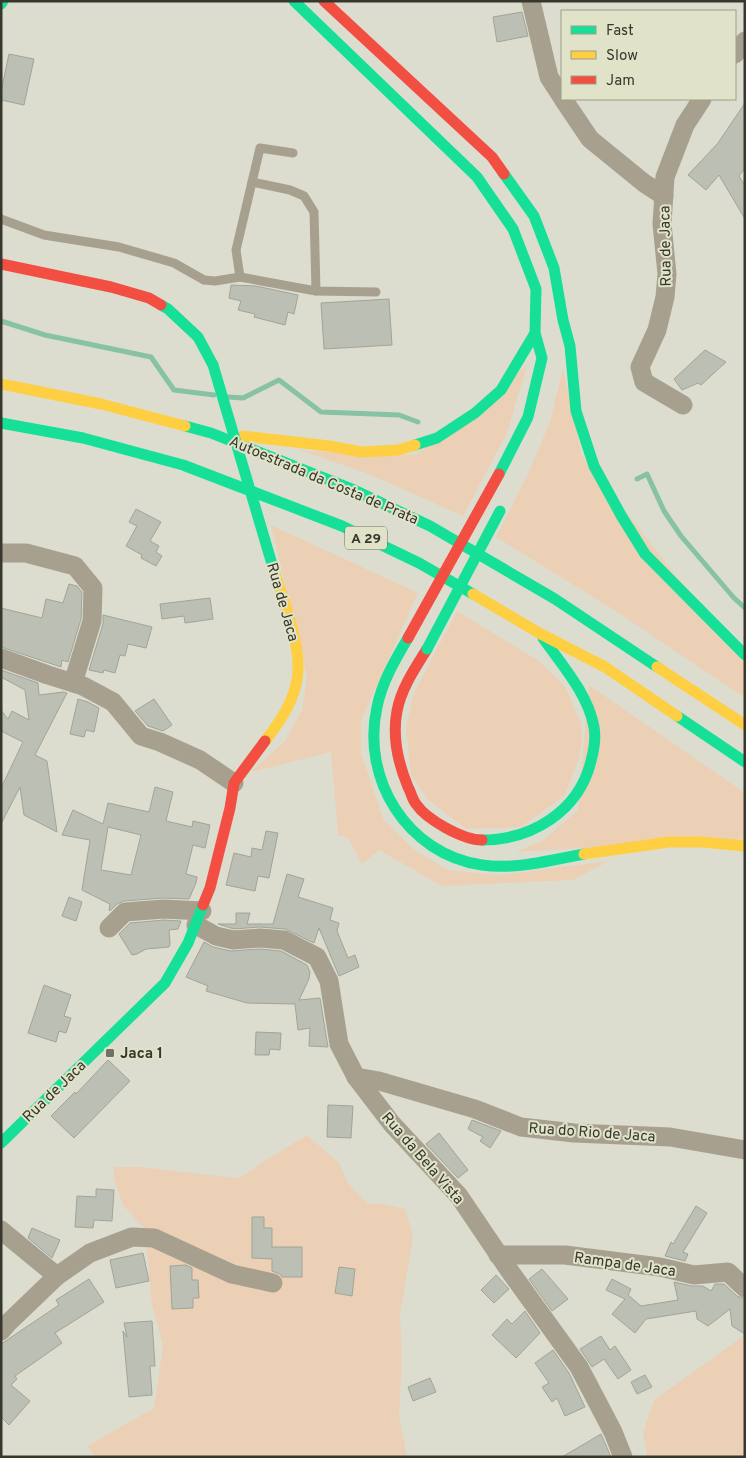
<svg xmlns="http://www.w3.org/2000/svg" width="746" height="1458" font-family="Overpass,sans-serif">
	<rect width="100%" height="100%" fill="#dcddce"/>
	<!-- green -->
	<g fill="#ecd0b6">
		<polygon points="527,365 507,433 463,516 369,474 302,451 416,455"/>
		<polygon points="563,368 582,456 745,664 745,698 611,608 496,537 527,476 550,422"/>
		<polygon points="271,525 418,593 361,721 361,753 384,821 416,851 448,870 500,875 609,861 573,880 442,886 379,850 362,864 348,838 338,835 331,752 251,772 285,741 302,710 307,677"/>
		<polygon points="457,611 539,661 565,686 581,723 582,743 578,762 564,796 521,827 466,829 428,800 411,775 406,727 414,693"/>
		<polygon points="589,685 745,793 745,839 515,852 544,840 578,810"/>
		<polygon points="307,1135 339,1163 348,1183 368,1204 384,1204 405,1209 413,1237 400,1314 402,1361 399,1416 407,1457 95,1457 87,1446 154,1408 163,1346 152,1304 145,1229 123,1205 113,1175 115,1167 142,1167 234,1178 243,1176 266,1160"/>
		<polygon points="745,1335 745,1457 647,1457 643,1433 654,1400"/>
	</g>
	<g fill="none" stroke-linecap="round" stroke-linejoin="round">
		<!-- stream -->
		<g stroke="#86c2a3" stroke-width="5">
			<polyline points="1,321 45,335 151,357 174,390 214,395"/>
			<polyline points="229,397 243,398 279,380 321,412 399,415 418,422"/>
			<polyline points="637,479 647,474 664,511 681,536 734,598 745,608"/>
		</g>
	</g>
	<!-- building -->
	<g fill="#bbbfb4" stroke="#a1a499" fill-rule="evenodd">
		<polygon points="522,12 528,36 497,42 493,17"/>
		<polygon points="9,54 34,59 24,105 1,100 1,92"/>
		<polygon points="745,103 745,168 739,176 745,186 745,219 719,175 706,190 688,175 718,143"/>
		<polygon points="231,285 256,286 298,295 294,314 288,312 285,325 254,317 255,314 238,310 241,301 229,298"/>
		<polygon points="389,299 392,345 324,349 321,303"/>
		<polygon points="705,350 726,362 701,385 698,383 682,390 674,379"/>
		<polygon points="136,509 161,522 150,541 159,546 156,552 162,556 156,566 141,558 142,555 126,546 137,526 129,522"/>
		<polygon points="69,584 77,586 82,592 81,619 68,662 62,660 61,667 1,647 1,608 42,618 46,599 63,603"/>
		<polygon points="210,598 213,619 185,623 184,616 162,619 160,604"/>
		<polygon points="103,615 152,627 146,648 128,644 125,656 120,655 115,673 104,670 103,673 89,670 103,624"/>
		<polygon points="1,670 38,683 39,695 63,692 67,693 35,755 47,761 57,832 24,815 20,787 1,824 1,788 23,742 1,731 1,710 8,719 12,711 29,720 25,690 1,677"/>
		<polygon points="78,699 88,702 99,708 94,732 86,730 84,737 70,734"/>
		<polygon points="154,699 172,725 163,731 148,726 135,711"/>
		<path d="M155,787l18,5 -7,29 26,6 1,-6 17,4 -5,23 -12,-3 -7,29 11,3 -1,6 -7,16 -26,-1 -39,3 -7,3 -7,7 -1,-1 1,-6 -28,-14 8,-50 -28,-5 11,-25 30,14 5,-21 41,9zM108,827l33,8 -10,40 -30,-5z"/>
		<polygon points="266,831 278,833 269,878 258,876 255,891 226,885 234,853 251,857 252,848 262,850"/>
		<polygon points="287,874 304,879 298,897 333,908 330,920 339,923 337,931 348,958 355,955 359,967 339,976 319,928 314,943 285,929 259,927 234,929 218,924 236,924 236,913 250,913 247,924 273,924"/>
		<polygon points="69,897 82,902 76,921 62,916"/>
		<polygon points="164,920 181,921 178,929 169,930 170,944 169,947 146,949 137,954 132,955 119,934 130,923"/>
		<polygon points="204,942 213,947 231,951 260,949 281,951 307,965 310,972 309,979 299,1000 320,998 328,1047 309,1046 310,1028 298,1030 295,1004 247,1003 206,991 208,986 186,977"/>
		<polygon points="44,985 71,995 64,1016 71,1018 66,1033 59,1031 56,1042 28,1033"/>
		<polygon points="256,1032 281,1033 280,1050 270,1049 269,1055 255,1055"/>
		<polygon points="108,1060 130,1081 74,1138 51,1116 75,1092 76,1094"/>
		<polygon points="328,1105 353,1106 351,1138 327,1137"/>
		<polygon points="472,1120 501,1131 490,1148 480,1141 483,1137 468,1129"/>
		<polygon points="439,1133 468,1170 458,1178 426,1144"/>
		<polygon points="96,1189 114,1190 112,1221 94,1220 93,1228 75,1227 77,1196 96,1197"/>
		<polygon points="696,1206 707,1213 683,1252 688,1254 685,1261 665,1256 671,1242 673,1244"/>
		<polygon points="252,1217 264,1217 264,1228 272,1228 272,1247 302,1247 302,1277 282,1277 280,1274 272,1271 272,1259 252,1258"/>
		<polygon points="32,1228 60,1240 52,1258 28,1238"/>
		<polygon points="143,1253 149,1281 116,1288 110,1260"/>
		<polygon points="186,1265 192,1268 192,1280 198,1280 199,1298 193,1298 193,1308 172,1309 170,1266"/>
		<polygon points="339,1267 355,1269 352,1296 335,1293"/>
		<polygon points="542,1269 568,1299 552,1311 529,1279"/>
		<polygon points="496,1275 509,1289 494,1303 481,1290"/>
		<polygon points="89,1279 104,1302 55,1333 62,1343 15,1376 17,1379 11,1385 30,1401 9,1425 1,1417 1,1344 59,1305 56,1300"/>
		<polygon points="612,1279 631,1289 628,1295 641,1306 678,1300 674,1282 692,1286 703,1286 711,1291 715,1284 724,1284 737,1296 745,1299 745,1334 732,1326 730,1309 708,1326 697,1319 696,1311 646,1319 635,1333 612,1314 625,1299 606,1290"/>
		<polygon points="525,1311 540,1333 516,1358 492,1335 507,1319 512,1324"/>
		<polygon points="152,1321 155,1366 150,1366 152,1395 129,1397 123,1331 127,1337 124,1323"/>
		<polygon points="601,1336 610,1350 615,1346 631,1370 618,1379 604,1359 592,1367 580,1349"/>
		<polygon points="553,1350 569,1373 585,1407 565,1416 557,1398 552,1402 542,1387 549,1383 535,1363"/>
		<polygon points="645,1375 652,1387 637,1394 631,1382"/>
		<polygon points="430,1378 436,1392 413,1401 408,1387"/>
		<polygon points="601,1434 611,1457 562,1457"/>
	</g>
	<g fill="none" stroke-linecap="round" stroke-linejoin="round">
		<!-- lane -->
		<g stroke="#a7a08f" stroke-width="9">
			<polyline points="252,182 290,190 304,196 314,212 316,291"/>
			<polyline points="1,219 44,235 119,247 174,263 204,280 215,281 240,277 316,291 376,292"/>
			<polyline points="240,277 236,250 260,148 293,153"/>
		</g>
		<!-- street -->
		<g stroke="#a7a08f" stroke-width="19">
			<polyline points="531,1 549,77 562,97"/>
			<polyline points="735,54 745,41"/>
			<polyline points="563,99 590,139 644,183 664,196"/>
			<polyline points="683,405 644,382 640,367 657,330 665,297 667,274 662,224 665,177 685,125 702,99"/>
			<polyline points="1,553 26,553 75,566 93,588 92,621 73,683"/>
			<polyline points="1,658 48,675 83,686 113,702 141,736 160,742 200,760 234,783"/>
			<polyline points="196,925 216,936 233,940 260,938 284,940 317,957 329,981 339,1044 356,1077 392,1124 459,1196 509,1270 579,1367 613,1432 623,1457"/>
			<polyline points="109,928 125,912 164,909 202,911"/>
			<polyline points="356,1077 379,1081 475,1109 521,1127 574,1133 670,1137 745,1150"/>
			<polyline points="1,1230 57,1276"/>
			<polyline points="498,1255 565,1255 660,1267 694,1275 728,1272 745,1288"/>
			<polyline points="1,1331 8,1323 57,1276 90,1253 132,1237 154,1238 232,1274 273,1283"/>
		</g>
		<!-- fast -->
		<g stroke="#16e098" stroke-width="11">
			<polyline points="294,1 477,177 513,229 536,289 535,333 542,358 528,417 499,474"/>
			<polyline points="1,4 3,1"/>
			<polyline points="504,174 534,216 554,268 563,320 570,346 576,411 594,466 622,517 645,554 745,655"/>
			<polyline points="161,305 168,309 198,337 213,365"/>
			<polyline points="1,423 83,438 183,465 342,526 419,563 473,594"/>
			<polyline points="185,426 211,433 352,489 430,526 555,599 657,667"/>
			<polyline points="415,445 437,438 475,413 501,390 535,333"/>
			<path d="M408,638c-13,22 -26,44 -31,69 -16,72 30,147 105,158 33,5 69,-5 102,-11"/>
			<polyline points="677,716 745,762"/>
			<path d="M482,840c50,0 97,-29 109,-79 3,-11 5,-23 3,-34 -6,-33 -32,-62 -51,-89"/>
			<polyline points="1,1143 165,983 188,943 203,905"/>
		</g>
		<!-- slow -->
		<g stroke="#ffcf43" stroke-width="11">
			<polyline points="1,384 101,404 185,426"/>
			<polyline points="243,436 329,446 362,452 398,450 415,445"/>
			<polyline points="473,594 539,633 605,667 677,716"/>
			<polyline points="657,667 745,725"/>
			<path d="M265,741c14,-18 28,-38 32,-61 6,-34 -15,-83 -25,-116"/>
			<polyline points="584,854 669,842 702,842 745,846"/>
		</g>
		<!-- jam -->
		<g stroke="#f24e42" stroke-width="11">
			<polyline points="324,1 492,157 504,174"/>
			<polyline points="1,264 111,287 149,298 161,305"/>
			<path d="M427,649c-12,19 -26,40 -30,62 -5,26 1,52 11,76 3,5 4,12 8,17 11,16 47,36 66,36"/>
			<polyline points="203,905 210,888 230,808 234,783 265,741"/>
		</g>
		<!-- fast-bridge -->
		<g stroke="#16e098" stroke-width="11">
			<polyline points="213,365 272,564"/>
			<polyline points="427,649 500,511"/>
		</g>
		<!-- jam-bridge -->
		<polyline stroke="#f24e42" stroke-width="11" points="408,638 499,474"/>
	</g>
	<!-- markers -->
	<rect fill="#717165" stroke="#e1e3c8" stroke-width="2" x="105" y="1048" width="10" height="10" rx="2.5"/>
	<g text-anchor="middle" stroke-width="4" stroke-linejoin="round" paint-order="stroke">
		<!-- shield labels -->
		<rect fill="#e1e3c8" stroke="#6a6b5c" stroke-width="1" x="345" y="526.5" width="42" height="23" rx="4"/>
		<g font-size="14" font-weight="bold" fill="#37372d">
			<text x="366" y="543">A 29</text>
		</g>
		<!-- street labels -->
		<g font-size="15" fill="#37372d" stroke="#e1e3c8">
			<text transform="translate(665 246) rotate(-91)" y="5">Rua de Jaca</text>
			<text transform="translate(324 480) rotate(23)" y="5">Autoestrada da Costa de Prata</text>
			<text transform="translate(283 602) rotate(74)" y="5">Rua de Jaca</text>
			<text transform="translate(54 1091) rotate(-44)" y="5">Rua de Jaca</text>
			<text transform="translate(592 1132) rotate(4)" y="5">Rua do Rio de Jaca</text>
			<text transform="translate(423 1158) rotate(49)" y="5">Rua da Bela Vista</text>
			<text transform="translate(625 1264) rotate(8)" y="5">Rampa de Jaca</text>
		</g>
		<!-- poi labels -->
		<g font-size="15" font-weight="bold" fill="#37372d" stroke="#e1e3c8" text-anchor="start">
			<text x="120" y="1058">Jaca 1</text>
		</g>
	</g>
	<!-- border -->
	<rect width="746" height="1458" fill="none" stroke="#37372d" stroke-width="5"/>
	<!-- legend -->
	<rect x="561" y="10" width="175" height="90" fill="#e1e3c8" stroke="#9d9e8a"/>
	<rect x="571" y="26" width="25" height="8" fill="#16e098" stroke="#9d9e8a"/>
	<text x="606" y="35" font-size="15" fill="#37372d">Fast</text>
	<rect x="571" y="51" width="25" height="8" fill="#ffcf43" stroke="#9d9e8a"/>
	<text x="606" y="60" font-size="15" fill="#37372d">Slow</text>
	<rect x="571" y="76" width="25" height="8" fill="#f24e42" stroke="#9d9e8a"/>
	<text x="606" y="85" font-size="15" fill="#37372d">Jam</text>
</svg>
